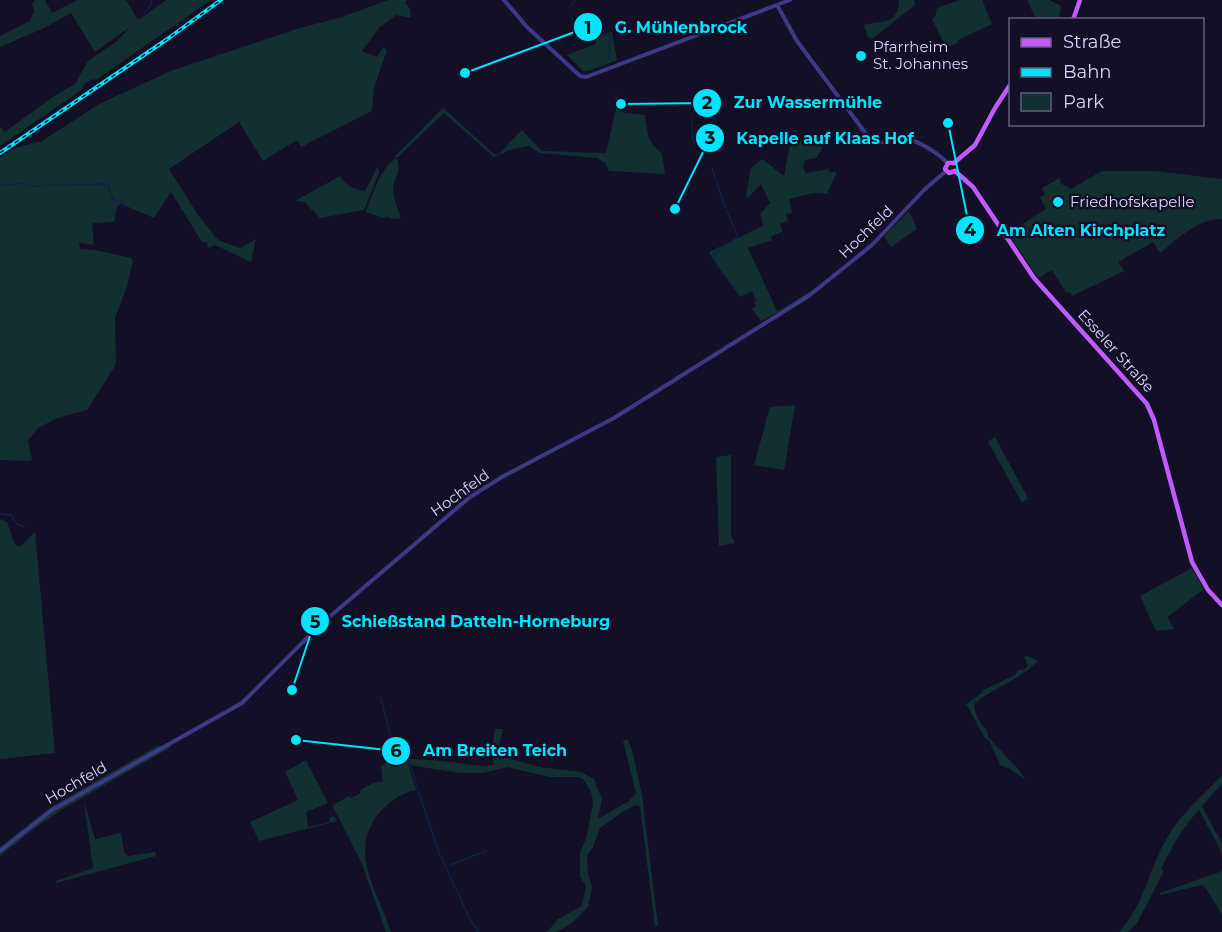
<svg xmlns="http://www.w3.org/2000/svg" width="1222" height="932" font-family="Montserrat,sans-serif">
	<rect width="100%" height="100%" fill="#130f26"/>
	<!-- green -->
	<g fill="#12302f">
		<polygon points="35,0 45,0 52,13 77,0 126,0 138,20 166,0 211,0 96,80 93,79 83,85 83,89 0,146 0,127 5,132 54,96 75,84 88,61 117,41 130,27 95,52 71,13 44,28 0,47 0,36 30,21 34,11 32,3"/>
		<polygon points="388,0 407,0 405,2 410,9 411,18 396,15 379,28 362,51 377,57 383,47 387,50 374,88 372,111 301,147 297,140 263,161 239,122 169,169 198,215 218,240 240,248 256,239 251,262 215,245 209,248 206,242 202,242 171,192 154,218 121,204 117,207 114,222 92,223 94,245 79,243 80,249 95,250 131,258 133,261 127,286 115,318 116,360 115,366 87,410 57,418 38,428 28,441 32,459 30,461 0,460 0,157 15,148 42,141 99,104 173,70 300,28 342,17"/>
		<path d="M899,0h15l1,5 -43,34 -4,-2 -4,-12c18,-5 34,1 35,-25z"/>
		<polygon points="960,0 982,0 992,24 958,40 959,42 946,48 932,19 935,17 937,8"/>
		<polygon points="1027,0 1049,0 1061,6 1059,19 1036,19"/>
		<polygon points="612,32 617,60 589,71 583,71 567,55 596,44 593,36"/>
		<path d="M443,108l52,47 4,-1 23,-24 20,21 64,2 10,-44 8,4 21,2c3,20 1,25 17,39l3,20 -56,-3 -4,-8 -8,-5 -58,-5 -10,-7 -17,3 -18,8 -50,-44 -46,44h-4z"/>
		<path d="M806,139l17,9 -7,10 -11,2 -2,8 3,5 23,-4v3h8l-10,22 -13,-1 -25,6 3,14 -6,1 2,7 -8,3 3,7 -12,6 1,3 -24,8 29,63c27,-14 73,-44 91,-68v2l-57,50 -50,26 -9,-12 4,-3 -2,-4 2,-2 -4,-9 -12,6 -31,-45 54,-26 -3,-12 10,-11 -9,-19 -13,14 -2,-3 5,-27 11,-9 22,17 6,-32z"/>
		<path d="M397,158c5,14 -2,18 -4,30 -1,8 6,22 8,30l-10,1 -4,-3 -4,2 -17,-6c5,-15 16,-48 31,-54z"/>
		<path d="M378,166l1,7 -15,37 -44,8 -16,-16 -9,-1 45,-25c6,10 13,13 25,15z"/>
		<path d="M1102,171h53l67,8v40c-25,0 -43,19 -62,34l-7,-11 -35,20 6,9 -52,25 -2,-4 -4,1 -14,-23 -14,8 -30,-45 38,-24 -6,-12 5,-2 -3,-7 18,-10v5l11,6z"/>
		<polygon points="909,211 917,229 891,247 884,236"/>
		<polygon points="795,405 784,470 754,465 770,407"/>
		<polygon points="995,437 1028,498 1022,503 988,442"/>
		<polygon points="731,455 731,535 735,543 719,546 716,457"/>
		<polygon points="0,519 7,522 14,542 17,546 22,545 35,532 55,753 0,759"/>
		<polygon points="1192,568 1204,589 1167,617 1174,629 1156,631 1140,596"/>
		<path d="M1028,656l10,5c-18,19 -44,26 -64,43 1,10 5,19 13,26l1,7 31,33 7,10 -16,-11 -10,-4 -11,-25 -4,-2 -19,-34 16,-11 1,-3 32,-15 3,-5 7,-1 3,-3 -4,-9z"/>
		<path d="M495,729h8l-6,26 43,12 41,5 13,7 8,20 -4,20 31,-18 7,-8 -13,-52 4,-2 5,11 10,45 16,131h-3l-15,-120 -4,-1 -12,6 -24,17 -7,19 -6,9 1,18 4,13 -4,20 -16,16 -15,9h-10l11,-13 24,-13 4,-20 -6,-9v-25l6,-13 7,-36 -2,-11 -7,-12 -5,-3h-30l-42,-10 -24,6h-23l-51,-8 7,25c-15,3 -24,10 -35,21 -35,39 -3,80 10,121h-5l-24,-68 -29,-57 2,-3 14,-8 2,2 10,-5 -1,-3 13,-7 10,-1 -2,-15 10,-9 40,2 53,6 10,-1 -2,-12z"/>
		<polygon points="157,746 173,746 63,809 35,828 0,856 0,847 51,807"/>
		<polygon points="306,760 328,803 306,812 308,827 330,822 329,818 334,816 337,821 259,841 250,822 298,800 285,772"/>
		<path d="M1222,775v8l-20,23 20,38v9l-23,-43c-17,18 -27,37 -38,59l3,2 -27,52 -9,9h-9c25,-26 30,-64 48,-94 13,-24 37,-43 55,-63z"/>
		<polygon points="84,801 95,839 121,833 124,852 128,856 155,852 156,856 56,883 56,881 93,868"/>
		<polygon points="1222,871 1222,915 1205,887 1202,885 1160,895 1160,893"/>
	</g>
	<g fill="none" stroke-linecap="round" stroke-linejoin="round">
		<!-- stream -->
		<g stroke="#0c2248" stroke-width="1.5">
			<polyline points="571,6 575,0"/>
			<polyline points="144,13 151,5 152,0"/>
			<polyline points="571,15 576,31 585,38 610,34 609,59"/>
			<polyline points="616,95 616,102 623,107"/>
			<polyline points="692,119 692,138 695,145"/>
			<polyline points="697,146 702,148"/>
			<polyline points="712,168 715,178"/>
			<polyline points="716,181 725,207"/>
			<polyline points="0,186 23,183 28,186 108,184 113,200 120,201 124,206"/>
			<polyline points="726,209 738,237 720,249 712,257 739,295"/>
			<polyline points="0,514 11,515 16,523 24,527"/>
			<polyline points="381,698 396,759 410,762 418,790"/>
			<polyline points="419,793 440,855 470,919 479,932"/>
			<polyline points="450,865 486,851"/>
		</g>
		<!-- minor -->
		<g stroke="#3d3a85" stroke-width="4">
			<polyline points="504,0 527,27 580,76 586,77 790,0"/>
			<path d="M777,5l20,36 72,97c12,9 23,1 37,1 10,0 35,16 41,24"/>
			<polyline points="0,851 52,810 242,703 321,624 470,497 502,477 614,418 810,295 872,245 924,190 946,171"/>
		</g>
		<!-- major -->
		<g stroke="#c25bff" stroke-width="4.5">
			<polyline points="1073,20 1080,0"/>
			<polyline points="954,163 975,145 995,108 1010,85"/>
			<polyline points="954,163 948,163 945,169 949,173 955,171"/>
			<polyline points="955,171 973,187 1034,278 1147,404 1154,420 1192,562 1208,590 1222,605"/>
		</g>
		<defs>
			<polyline id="rail" points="0,153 166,40 221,0"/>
		</defs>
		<!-- rail casing -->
		<use href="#rail" stroke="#00e5ff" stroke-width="4"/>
		<!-- rail -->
		<use href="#rail" stroke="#130f26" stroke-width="1.5" stroke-dasharray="4.5" stroke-linecap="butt"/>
	</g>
	<!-- markers -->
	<g fill="#00e5ff" stroke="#130f26" stroke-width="2">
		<circle cx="861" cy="56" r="6"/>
		<circle cx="1058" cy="202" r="6"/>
	</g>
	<g text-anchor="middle" stroke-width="5" stroke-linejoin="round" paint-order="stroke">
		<!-- poi labels -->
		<g font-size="15" fill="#d9d4ff" stroke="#130f26" text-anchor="start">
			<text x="873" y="52">Pfarrheim<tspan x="873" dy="17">St. Johannes</tspan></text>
			<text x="1070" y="207">Friedhofskapelle</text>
		</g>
		<!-- street labels -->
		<g font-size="15" fill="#d9d4ff" stroke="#130f26">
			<text transform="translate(866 232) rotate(-44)" y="5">Hochfeld</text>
			<text transform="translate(1116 351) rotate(48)" y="5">Esseler Straße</text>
			<text transform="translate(460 493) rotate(-36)" y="5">Hochfeld</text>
			<text transform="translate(76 783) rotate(-30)" y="5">Hochfeld</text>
		</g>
	</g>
	<!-- callouts -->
	<path fill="none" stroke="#00e5ff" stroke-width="2" d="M465 73L588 27M621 104L707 103M675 209L710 138M948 123L970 230M292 690L315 621M296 740L396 751"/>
	<g fill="#00e5ff" stroke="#130f26" stroke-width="2">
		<circle cx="465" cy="73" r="6"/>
		<circle cx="621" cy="104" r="6"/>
		<circle cx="675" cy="209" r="6"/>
		<circle cx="948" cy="123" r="6"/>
		<circle cx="292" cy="690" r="6"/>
		<circle cx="296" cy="740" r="6"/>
		<circle cx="588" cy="27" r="15"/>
		<circle cx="707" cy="103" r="15"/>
		<circle cx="710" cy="138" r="15"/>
		<circle cx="970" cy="230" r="15"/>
		<circle cx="315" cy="621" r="15"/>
		<circle cx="396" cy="751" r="15"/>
	</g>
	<g font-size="18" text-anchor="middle" font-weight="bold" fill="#111">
		<text x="588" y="34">1</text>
		<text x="707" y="109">2</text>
		<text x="710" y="144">3</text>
		<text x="970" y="236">4</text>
		<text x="315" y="628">5</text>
		<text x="396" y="757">6</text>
	</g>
	<g font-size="16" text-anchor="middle" font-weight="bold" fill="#00e5ff" stroke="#130f26" stroke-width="5" stroke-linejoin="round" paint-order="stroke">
		<text x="681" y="33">G. Mühlenbrock</text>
		<text x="808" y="108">Zur Wassermühle</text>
		<text x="825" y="144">Kapelle auf Klaas Hof</text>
		<text x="1081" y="236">Am Alten Kirchplatz</text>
		<text x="476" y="627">Schießstand Datteln-Horneburg</text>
		<text x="495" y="756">Am Breiten Teich</text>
	</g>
	<!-- legend -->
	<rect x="1009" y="18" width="195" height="108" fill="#130f26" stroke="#625e7d" stroke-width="1.5"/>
	<rect x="1021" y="38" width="30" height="9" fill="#c25bff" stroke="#625e7d" stroke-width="1.5"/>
	<text x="1063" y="48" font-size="18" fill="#d9d4ff">Straße</text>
	<rect x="1021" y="68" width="30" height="9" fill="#00e5ff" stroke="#625e7d" stroke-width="1.5"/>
	<text x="1063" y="78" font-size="18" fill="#d9d4ff">Bahn</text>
	<rect x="1021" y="93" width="30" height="18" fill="#12302f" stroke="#625e7d" stroke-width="1.5"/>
	<text x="1063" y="108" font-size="18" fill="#d9d4ff">Park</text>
</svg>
